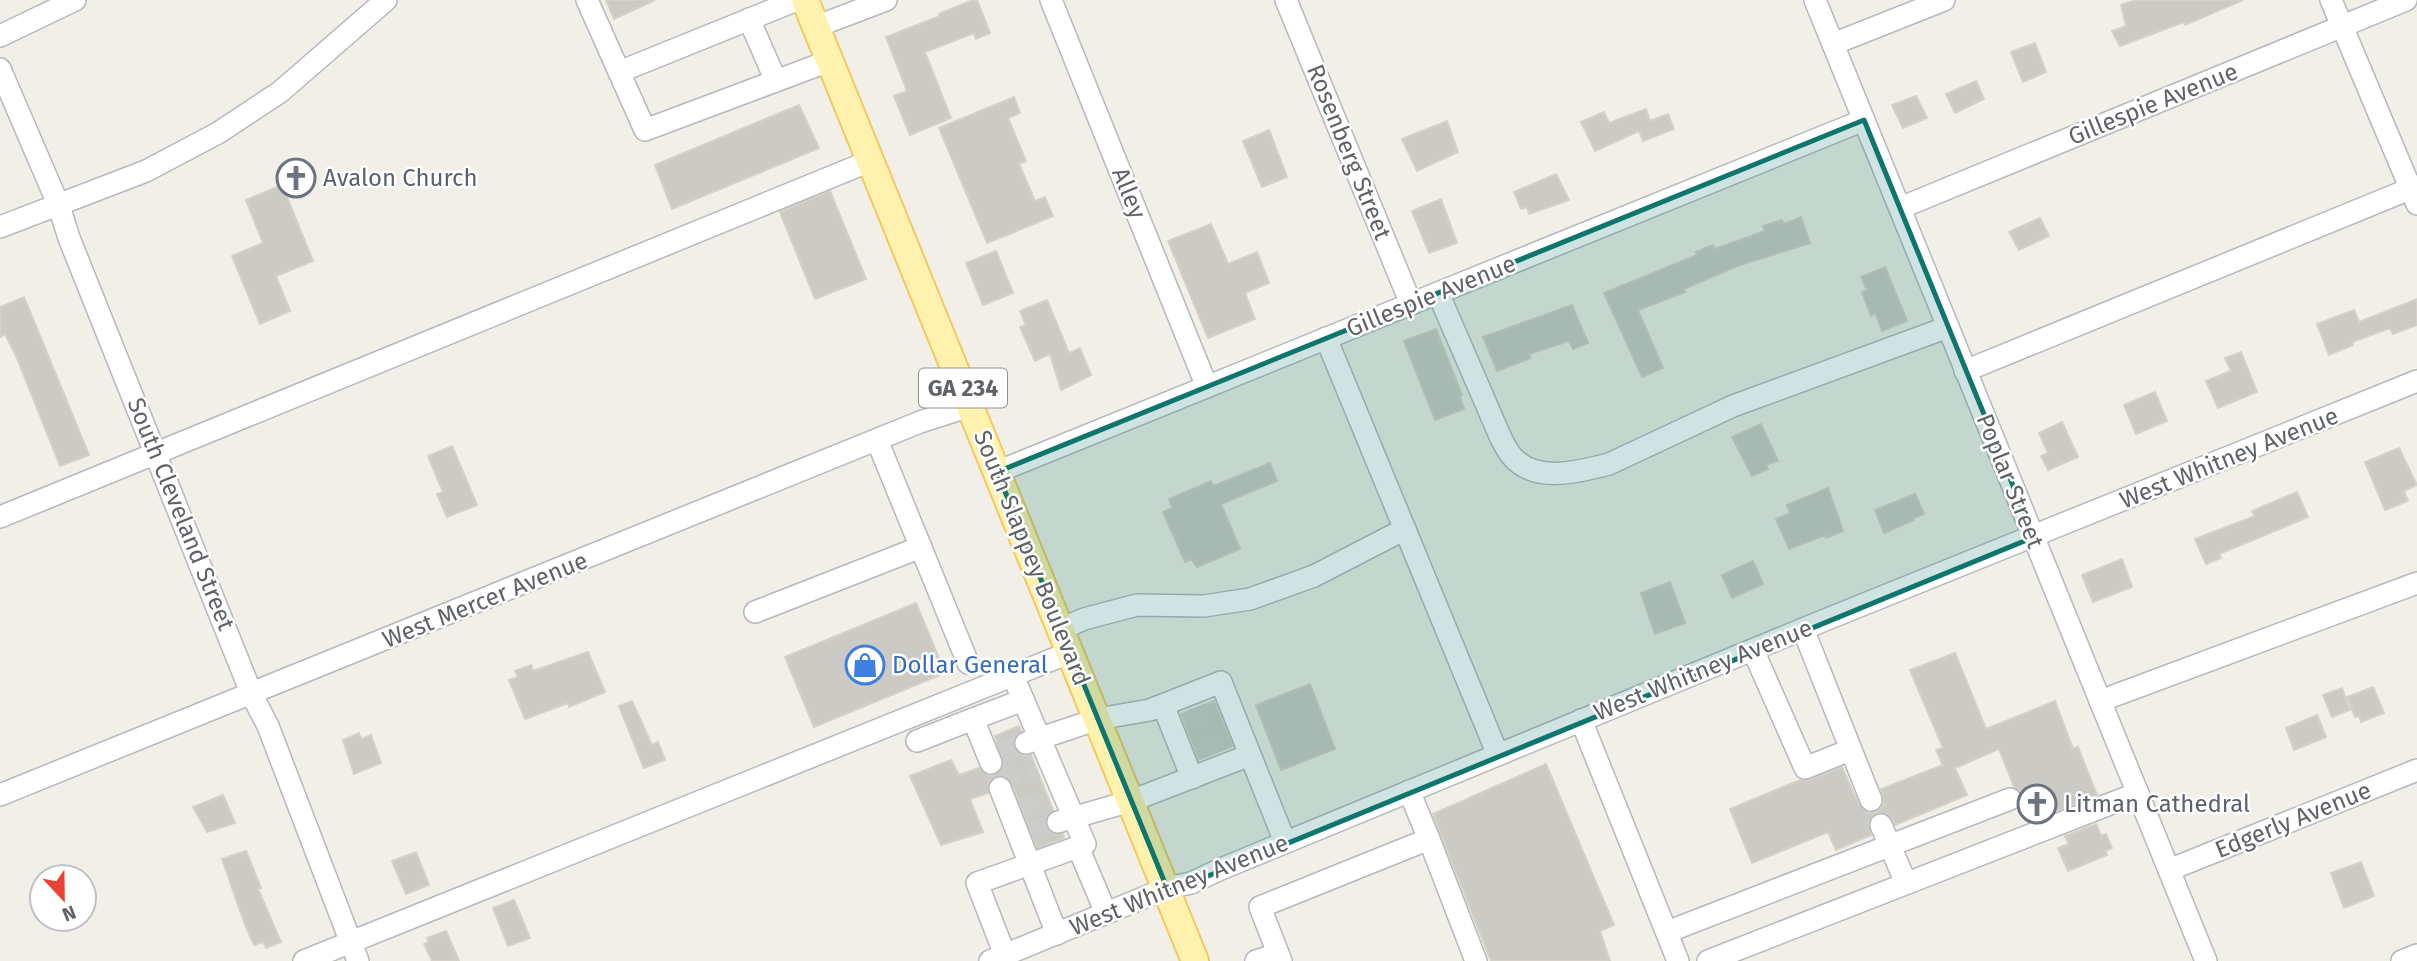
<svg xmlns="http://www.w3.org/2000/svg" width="2417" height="961" font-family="'Fira Sans',sans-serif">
	<rect width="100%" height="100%" fill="#f1efe8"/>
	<!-- building -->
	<g fill="#cccac5" stroke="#d6d1c6" stroke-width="2">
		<polygon points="606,0 655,0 614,19"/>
		<polygon points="973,0 977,0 990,33 976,39 974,33 925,52 951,118 910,135 894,96 907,91 886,37 940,16 939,14"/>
		<polygon points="2136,0 2243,0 2185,25 2184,22 2120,46 2112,31 2126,26 2121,5"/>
		<polygon points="2035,43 2046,72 2023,82 2011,52"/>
		<polygon points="1976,81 1984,99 1955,113 1946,94"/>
		<polygon points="1916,96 1927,118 1903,128 1892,105"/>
		<polygon points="1014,97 1020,113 1008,118 1026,161 1019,164 1035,201 1045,197 1053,216 987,243 939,128"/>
		<polygon points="799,105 819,148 672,209 655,165"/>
		<polygon points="1646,109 1650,121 1668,114 1674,129 1643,141 1639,131 1595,151 1581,122 1604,112 1609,123"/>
		<polygon points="1447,121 1458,152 1417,171 1402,139"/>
		<polygon points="1269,130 1287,177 1262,187 1243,141"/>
		<polygon points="1556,174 1569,200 1529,214 1527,207 1521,209 1514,192"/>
		<polygon points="282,185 313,261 276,276 290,311 260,324 232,256 263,243 246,200"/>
		<polygon points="830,191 866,279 815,299 780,212"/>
		<polygon points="1441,199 1457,243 1429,253 1412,211"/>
		<polygon points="1801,217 1810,243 1737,266 1684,289 1685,292 1638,310 1663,368 1642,377 1604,293 1697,255 1696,252 1713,245 1715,249 1765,231 1763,226 1782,220 1784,224"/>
		<polygon points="2040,218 2049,236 2019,250 2009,232"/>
		<polygon points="1211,224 1228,264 1257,252 1269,283 1245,293 1255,319 1208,338 1168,241"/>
		<polygon points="996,251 1013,293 983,305 966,263"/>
		<polygon points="1885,267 1907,321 1882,331 1875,313 1871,316 1862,292 1867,290 1861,277"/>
		<polygon points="24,297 89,455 60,466 16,356 5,334 0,337 0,307"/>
		<polygon points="2417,299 2417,325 2393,334 2390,328 2352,342 2353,345 2329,355 2317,324 2354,310 2359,322"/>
		<polygon points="1047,300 1069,353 1080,348 1091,375 1061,390 1050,354 1035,361 1020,327 1026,325 1020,311"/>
		<polygon points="1572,305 1588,343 1573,349 1569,341 1529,354 1531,358 1497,371 1483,337"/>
		<polygon points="1436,329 1462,395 1460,397 1464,409 1435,420 1404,341"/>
		<polygon points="2241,352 2257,392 2218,408 2206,381 2231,371 2225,358"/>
		<polygon points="2155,392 2167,421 2136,434 2124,405"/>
		<polygon points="2062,422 2078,457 2048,470 2041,456 2048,453 2039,433"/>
		<polygon points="1761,424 1778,461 1766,465 1768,469 1752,476 1732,437"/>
		<polygon points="452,446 477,505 447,517 437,494 443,492 428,456"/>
		<polygon points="2399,448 2417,485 2404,491 2408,501 2385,510 2365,462"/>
		<polygon points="1270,463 1277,481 1221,504 1240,549 1197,567 1191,559 1185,562 1163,512 1172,508 1169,499 1211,481 1213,486"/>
		<polygon points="1828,488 1843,531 1826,538 1825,535 1789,549 1776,519 1790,513 1787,505"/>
		<polygon points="2297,492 2308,517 2219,554 2221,558 2206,564 2195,539 2255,516 2252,511"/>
		<polygon points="1915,494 1924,514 1913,518 1914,520 1884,533 1875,510"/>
		<polygon points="2122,559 2132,587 2093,602 2082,575"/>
		<polygon points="1753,561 1763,584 1732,598 1722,575"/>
		<polygon points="1670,582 1685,623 1655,634 1641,593"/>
		<polygon points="916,603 945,673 814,727 785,657"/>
		<polygon points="588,652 605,692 569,707 568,703 525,719 509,680 518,677 515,671 531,665 533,671"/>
		<polygon points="1955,653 1986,729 2055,701 2073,749 2078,747 2097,795 2028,822 2021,805 2022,794 2014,787 1999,749 1955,768 1967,795 1895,825 1888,814 1876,813 1868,823 1871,835 1836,850 1828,832 1752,863 1730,809 1800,780 1810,780 1842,767 1859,805 1868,813 1875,812 1881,809 1884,803 1881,789 1943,765 1936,750 1943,748 1910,670"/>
		<polygon points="1310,684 1335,749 1281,770 1256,705"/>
		<polygon points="2373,687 2384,713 2361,722 2359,716 2355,717 2347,697"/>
		<polygon points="2342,688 2350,710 2332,717 2323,695"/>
		<polygon points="632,701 652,745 658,742 665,760 644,768 619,706"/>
		<polygon points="1214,701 1233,746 1199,760 1181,714"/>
		<polygon points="2317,715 2326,737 2294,750 2286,728"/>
		<polygon points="1019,726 1021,731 1013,740 1014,748 1023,756 1031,755 1053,810 1046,818 1046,826 1049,832 1056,835 1063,834 1064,838 1037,848 1012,783 1008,777 1001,775 989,780 988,793 970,799 983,832 941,845 910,776 951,760 959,775 979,768 989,776 997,775 1004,764 995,736"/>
		<polygon points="359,733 361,739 371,735 381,763 354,774 343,740"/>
		<polygon points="1546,764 1614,925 1600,931 1610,961 1491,961 1433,814"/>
		<polygon points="223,795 235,823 207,832 193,807"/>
		<polygon points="2096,824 2101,836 2106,834 2112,848 2105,851 2107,855 2068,871 2058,848 2069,844 2065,836"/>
		<polygon points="246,851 261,888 258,889 281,942 266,948 263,942 254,945 245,925 222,859"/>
		<polygon points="416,852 429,885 406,894 392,861"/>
		<polygon points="2361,862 2374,896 2344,908 2331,873"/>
		<polygon points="514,900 530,938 508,946 493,908"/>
		<polygon points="446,931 459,961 432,961 424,944 429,942 427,938"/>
	</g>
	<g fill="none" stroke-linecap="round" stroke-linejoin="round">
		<!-- minor-tunnel -->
		<g stroke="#ccccc8" stroke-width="21" stroke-dasharray="21 10" stroke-linecap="butt">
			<polyline points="1197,707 1216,753"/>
			<polyline points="1000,753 1026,743"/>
			<polyline points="997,780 1035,766"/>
			<polyline points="1022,810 1049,799"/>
			<polyline points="1031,833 1058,822"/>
		</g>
		<defs>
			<g id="minor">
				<polyline points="587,0 645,130 829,61"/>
				<polyline points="1051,0 1207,387"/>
				<polyline points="1286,0 1411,304"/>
				<polyline points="1815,0 2206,961"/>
				<polyline points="2331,0 2417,204"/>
				<polyline points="749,19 776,81"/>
				<polyline points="815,27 886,0"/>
				<polyline points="0,36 75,0"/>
				<polyline points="1833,44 1944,0"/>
				<polyline points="0,69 59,206 69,238 252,695 268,726 358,961"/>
				<polyline points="619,72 797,0"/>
				<polyline points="1900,208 2406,0"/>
				<polyline points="0,227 146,171 218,133 280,92 386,0"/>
				<path d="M1438,293l62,143c3,6 6,13 11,19 22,29 68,17 98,9l124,-58 215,-79"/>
				<polyline points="1326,338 1498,755"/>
				<polyline points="1965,371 2417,186"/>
				<polyline points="877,440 968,663"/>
				<polyline points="997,472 1864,120"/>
				<polyline points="0,517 870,161"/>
				<polyline points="755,612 921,547"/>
				<polyline points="1061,629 1084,619 1137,605 1204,606 1250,599 1314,576 1405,529"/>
				<polyline points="1803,629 1871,800"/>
				<polyline points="1753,650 1805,768 1850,750"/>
				<polyline points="1013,676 1085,844 1078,847 1106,913"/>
				<polyline points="2100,701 2417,583"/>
				<polyline points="1163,705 1192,778"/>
				<polyline points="1581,720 1678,961"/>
				<polyline points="917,741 973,719"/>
				<polyline points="1026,743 1098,719 1150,710 1221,682 1285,842"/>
				<polyline points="991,763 973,719 1023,700"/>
				<polyline points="1000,788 1057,934"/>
				<polyline points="1409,791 1429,839"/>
				<polyline points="0,795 920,422 970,406"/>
				<polyline points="1058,822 1131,801 1250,755"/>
				<polyline points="1881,825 1906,883"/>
				<polyline points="2169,870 2417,770"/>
				<polyline points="1667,932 2010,799"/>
				<polyline points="1005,955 977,883 1078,847"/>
				<polyline points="304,961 1071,652"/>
				<polyline points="990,961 1167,888 1191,883 1221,869 1825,620 2417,381"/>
				<polyline points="1256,961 1278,954"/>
				<polyline points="1281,961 1260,907 1429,839 1476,961"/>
				<polyline points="1708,961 2138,793"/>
				<polyline points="2402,961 2417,955"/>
			</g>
			<polyline id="major" points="805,0 1195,961"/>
		</defs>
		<!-- minor casing -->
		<use href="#minor" stroke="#b5b8bc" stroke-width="24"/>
		<!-- major casing -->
		<use href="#major" stroke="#f2c960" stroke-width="30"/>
		<!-- minor -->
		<use href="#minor" stroke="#fff" stroke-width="21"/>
		<!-- major -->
		<use href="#major" stroke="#fff2af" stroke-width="26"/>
	</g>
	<!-- marked area -->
	<path fill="#0f766e" fill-opacity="0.2" stroke="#0f766e" stroke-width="5" stroke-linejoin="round" d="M1864,120l170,417 -843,346 -24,5 -170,-416z"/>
	<!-- icons -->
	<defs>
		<symbol id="church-ring" viewBox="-11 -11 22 22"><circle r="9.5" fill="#fff" stroke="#6b7280" stroke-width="1.5"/><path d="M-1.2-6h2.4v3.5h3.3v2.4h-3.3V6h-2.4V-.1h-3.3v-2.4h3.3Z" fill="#6b7280"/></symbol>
		<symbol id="shop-ring" viewBox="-11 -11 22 22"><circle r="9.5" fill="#fff" stroke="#3f7fe0" stroke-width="1.5"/><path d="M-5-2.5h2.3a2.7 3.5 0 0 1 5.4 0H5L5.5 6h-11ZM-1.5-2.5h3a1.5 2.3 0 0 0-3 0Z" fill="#3f7fe0"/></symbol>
	</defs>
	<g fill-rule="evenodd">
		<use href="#church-ring" x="274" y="156" width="44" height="44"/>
		<use href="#shop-ring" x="843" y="643" width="44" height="44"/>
		<use href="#church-ring" x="2015" y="782" width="44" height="44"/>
	</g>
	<g text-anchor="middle" stroke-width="5" stroke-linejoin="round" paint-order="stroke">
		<!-- shield labels -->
		<rect fill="#fff" stroke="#8f9295" stroke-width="2" x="919" y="368.5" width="88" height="39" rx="5"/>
		<g font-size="23" font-weight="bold" fill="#5f6368">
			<text x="963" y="396">GA 234</text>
		</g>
		<!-- street labels -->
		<g font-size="24" fill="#5f6368" stroke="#fff">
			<text transform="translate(2153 104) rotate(-22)" y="8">Gillespie Avenue</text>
			<text transform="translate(1349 152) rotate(68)" y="8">Rosenberg Street</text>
			<text transform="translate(1129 193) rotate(68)" y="8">Alley</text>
			<text transform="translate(1431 296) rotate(-22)" y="8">Gillespie Avenue</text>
			<text transform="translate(2229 458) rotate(-22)" y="8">West Whitney Avenue</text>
			<text transform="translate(2010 481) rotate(68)" y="8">Poplar Street</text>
			<text transform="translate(181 514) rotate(68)" y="8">South Cleveland Street</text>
			<text transform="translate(1032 558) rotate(68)" y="8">South Slappey Boulevard</text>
			<text transform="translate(485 600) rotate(-22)" y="8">West Mercer Avenue</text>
			<text transform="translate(1703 670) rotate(-22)" y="8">West Whitney Avenue</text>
			<text transform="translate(2293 820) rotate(-22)" y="8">Edgerly Avenue</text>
			<text transform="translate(1179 885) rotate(-22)" y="8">West Whitney Avenue</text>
		</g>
		<!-- worship labels -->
		<g font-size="24" fill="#5b616d" stroke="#fff" text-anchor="start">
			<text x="323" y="186">Avalon Church</text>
			<text x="2064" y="812">Litman Cathedral</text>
		</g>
		<!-- shop labels -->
		<g font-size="24" fill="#366cbe" stroke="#fff" text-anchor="start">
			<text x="892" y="673">Dollar General</text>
		</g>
	</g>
	<!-- north arrow -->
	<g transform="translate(63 898) rotate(158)"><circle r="33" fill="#ffffff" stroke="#bfc1c3" stroke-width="2"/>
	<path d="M0-5L12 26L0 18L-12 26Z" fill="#ea4335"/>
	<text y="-10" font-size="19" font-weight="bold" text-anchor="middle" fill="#5f6368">N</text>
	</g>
</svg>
